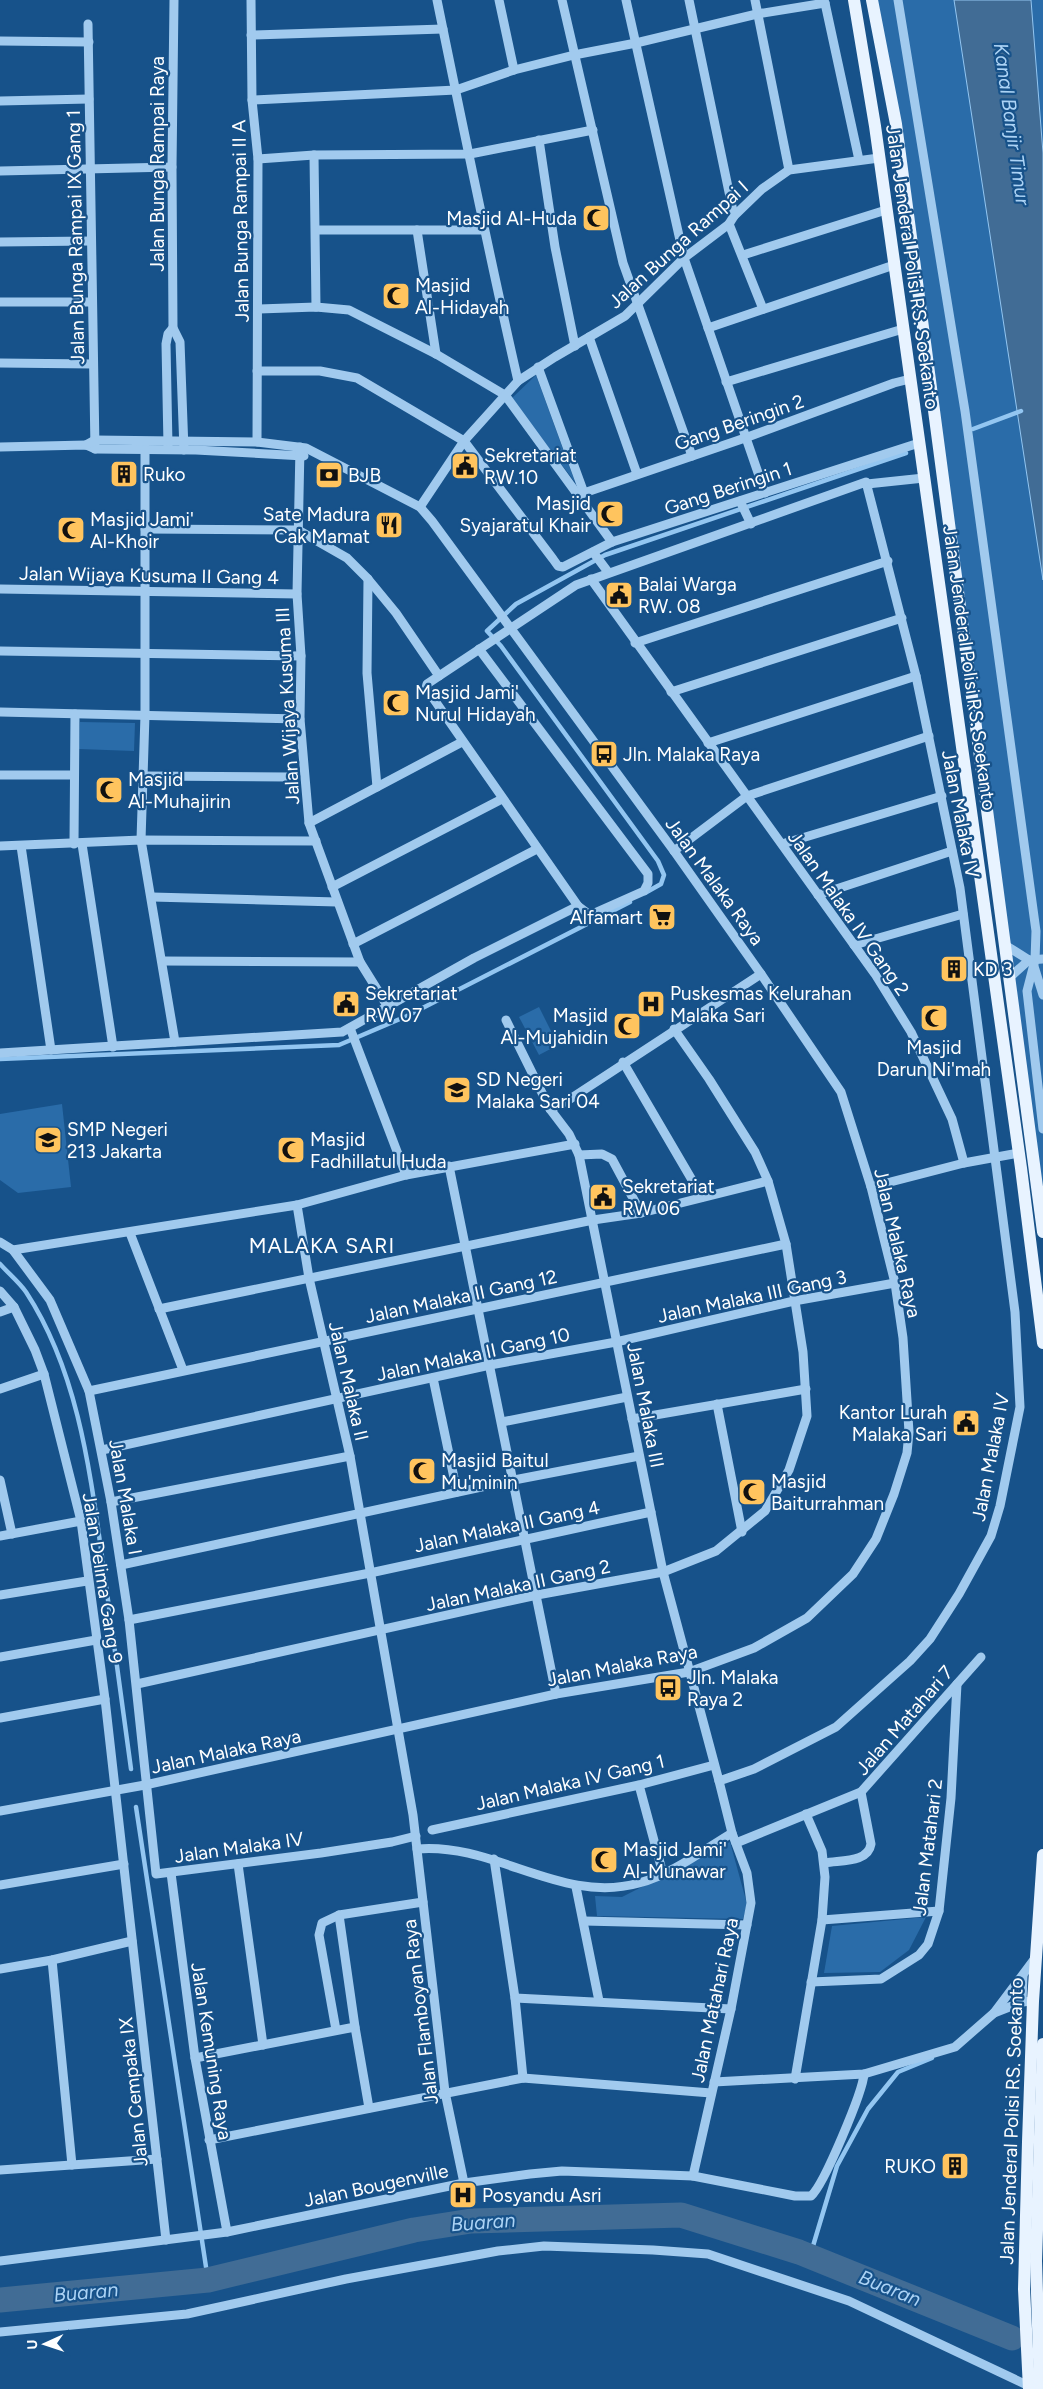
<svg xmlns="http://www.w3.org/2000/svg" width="1043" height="2389" font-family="Figtree,sans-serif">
	<rect width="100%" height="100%" fill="#17528a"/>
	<!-- green -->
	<g fill="#2a6ca9">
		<polygon points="872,0 1043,0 1043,1232 896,124"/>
		<polygon points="536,375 575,482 511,399"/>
		<polygon points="80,722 135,723 134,751 79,749"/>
		<polygon points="539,1007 558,1045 539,1055 519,1017"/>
		<polygon points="62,1104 71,1187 18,1193 0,1180 0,1114"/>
		<polygon points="730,1842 747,1904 743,1919 597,1916 595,1896 622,1897"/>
		<polygon points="926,1917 909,1950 880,1972 824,1973 832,1926"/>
	</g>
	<!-- water -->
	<polygon fill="#416c95" stroke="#93c6f1" points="954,0 1031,0 1043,153 1043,580"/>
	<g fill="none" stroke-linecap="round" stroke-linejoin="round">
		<!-- stream -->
		<g stroke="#93c6f1" stroke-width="4.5">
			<polyline points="973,429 1021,411"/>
			<polyline points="645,893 661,884 664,875 658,861 501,646 487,631 516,604 605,555 906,453"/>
			<polyline points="0,1059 339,1045 407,1016 630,902"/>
			<path d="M0,1264c8,9 19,18 26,28 55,84 65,189 79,286 9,64 17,128 26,191"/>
			<polyline points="136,1807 208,2280"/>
			<polyline points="810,2256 837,2166 868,2109 898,2072 932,2058"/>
		</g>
		<!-- river -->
		<polyline stroke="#416c95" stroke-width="25" points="0,2300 208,2280 414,2230 471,2221 681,2215 799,2252 1012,2338"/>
		<!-- minor-tunnel -->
		<polyline stroke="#3a6c9c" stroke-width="9" stroke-dasharray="9 4.5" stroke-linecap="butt" points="288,777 300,776"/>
		<!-- minor -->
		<g stroke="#a1caee" stroke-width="9">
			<polyline points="174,0 172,167 173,328 180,342 184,450"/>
			<polyline points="251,0 252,100 258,159 257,442"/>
			<path d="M437,0c26,127 52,255 81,381"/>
			<polyline points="499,0 514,70"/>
			<polyline points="562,0 623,263 692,456"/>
			<polyline points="626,0 684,258 765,493"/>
			<polyline points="689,0 734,216"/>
			<polyline points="755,0 789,170"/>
			<polyline points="821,0 825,3 859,160"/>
			<polyline points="898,0 965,411 1036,931 1035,960 1027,991 1043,1129"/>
			<polyline points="88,24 95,449"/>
			<polyline points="251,35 443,29"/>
			<polyline points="0,41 89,42"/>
			<polyline points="252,100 456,90 514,70 574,55 636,43 757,14 825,3"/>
			<polyline points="0,101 89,99"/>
			<polyline points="539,140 555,247 575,346"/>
			<polyline points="314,155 316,307"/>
			<polyline points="258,159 314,155 470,154 593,130"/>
			<polyline points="0,171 172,167"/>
			<polyline points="729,224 763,309"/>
			<polyline points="316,230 483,230"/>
			<polyline points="417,230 436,354"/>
			<polyline points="0,242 91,241"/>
			<polyline points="743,255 886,210"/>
			<polyline points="0,302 92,302"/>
			<polyline points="259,309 316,307 349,310 436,354 505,395 612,542"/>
			<polyline points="708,328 894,265"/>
			<polyline points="589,337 637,474"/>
			<polyline points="0,363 93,364"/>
			<polyline points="538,367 584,493"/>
			<polyline points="257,371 320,371 357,378 464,441 553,559 558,566 563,567 612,542 919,443"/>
			<polyline points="726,382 903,329"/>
			<polyline points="168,446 166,344 168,334 173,328"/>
			<polyline points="0,447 86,445 95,449 196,450 304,456"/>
			<polyline points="300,447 297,594 301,656 300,719 309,823 360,962 388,1007"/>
			<polyline points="145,450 145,715 141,840 175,1042"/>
			<polyline points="867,484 924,478"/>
			<polyline points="578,495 745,438 894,383 910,379"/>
			<polyline points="740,501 751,524"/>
			<polyline points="420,507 464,441 518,381 555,357 625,316 684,258 729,224 734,216 762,189 789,170 879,158"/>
			<polyline points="145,529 298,530 347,558 368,579 396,613 439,676 427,684 426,688 578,906 590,915 644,891 648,883 648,874 479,649"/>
			<polyline points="593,552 608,572"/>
			<polyline points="368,579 367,673 377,787"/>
			<polyline points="591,579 875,974 911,1032 952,1119 964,1163"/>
			<polyline points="0,589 297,594"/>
			<polyline points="635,643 888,561"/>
			<polyline points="0,651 301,656"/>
			<polyline points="671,692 902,618"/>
			<polyline points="0,712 300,719"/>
			<polyline points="708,743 916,676"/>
			<polyline points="0,775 74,775"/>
			<polyline points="143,776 288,777"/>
			<polyline points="309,823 462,742"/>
			<polyline points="74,844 75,714"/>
			<polyline points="82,844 113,1047"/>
			<polyline points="782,844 942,796"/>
			<polyline points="0,846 141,840 316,841"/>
			<polyline points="21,846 51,1050"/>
			<polyline points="674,851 747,796 929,736"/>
			<polyline points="332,887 502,799"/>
			<polyline points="818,895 952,851"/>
			<polyline points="152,897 337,902"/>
			<polyline points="353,944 537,849"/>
			<polyline points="854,945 963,914"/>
			<polyline points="1005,945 1029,960 1043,959"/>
			<polyline points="162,961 360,962"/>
			<polyline points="1033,963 1043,995"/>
			<polyline points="1009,978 1029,960"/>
			<polyline points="506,1020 550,1109 569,1134 579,1155 663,1572 719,1781"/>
			<polyline points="350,1028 406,1175"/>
			<polyline points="0,1053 342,1032 474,958 578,906"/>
			<polyline points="623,1062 702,1197"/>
			<polyline points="550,1109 567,1101 761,974"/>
			<polyline points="579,1155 602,1154 612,1159 641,1213"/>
			<polyline points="449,1166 556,1694"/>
			<polyline points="871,1187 964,1163 1019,1153"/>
			<polyline points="297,1205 309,1278 350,1456 413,1815 445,2092 464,2183"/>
			<polyline points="130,1233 183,1370"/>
			<polyline points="0,1242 13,1250 50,1300 89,1391 111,1502 129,1620 156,1874 321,1853 392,1842 416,1836"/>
			<polyline points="13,1250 297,1205 406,1175 575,1144"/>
			<polyline points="0,1291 14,1307 35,1350 44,1374 81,1521 105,1699 166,2240"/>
			<polyline points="159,1309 593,1220 641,1213 768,1181"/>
			<polyline points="0,1312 14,1307"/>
			<polyline points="433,1378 457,1492"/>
			<polyline points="0,1389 44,1374"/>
			<polyline points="89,1391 786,1244"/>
			<polyline points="717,1404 742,1532"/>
			<polyline points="632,1419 806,1389"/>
			<polyline points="502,1422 627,1397"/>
			<polyline points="102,1450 490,1365 616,1342 794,1301 895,1283"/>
			<polyline points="0,1480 12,1534"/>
			<polyline points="111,1502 350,1456"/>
			<polyline points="0,1536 81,1521"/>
			<polyline points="121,1565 514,1480 639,1456"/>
			<polyline points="0,1595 87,1581"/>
			<polyline points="129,1620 370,1573 651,1512"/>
			<polyline points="0,1657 96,1640"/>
			<polyline points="137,1684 537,1595 663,1572 716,1551 765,1511 789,1470 807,1416 803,1352 786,1244 768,1181 755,1152 709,1079 674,1029"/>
			<polyline points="0,1718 105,1699"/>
			<polyline points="639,1785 663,1874"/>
			<polyline points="0,1811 145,1785 556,1694 689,1672 754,1648 807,1618 853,1574 876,1539 894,1494 907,1453 909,1432 903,1338 895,1283 871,1187 841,1092 761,974 674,851 432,521 420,507 306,448 257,442 95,440 86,445"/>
			<polyline points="432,1830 639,1785 714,1765"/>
			<polyline points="736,1843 861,1792 981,1657"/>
			<path d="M417,1849c77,-7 145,56 222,34 33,-9 63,-32 93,-50l-13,-52 35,-12 82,-42 74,-66 20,-22 29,-45 32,-58 9,-30 20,-99 -5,-95 -55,-424 -44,-212 -50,-194 -290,103 -137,91"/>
			<polyline points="494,1859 515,1998 523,2078"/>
			<path d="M825,1863c16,-3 43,0 46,-19l-10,-52"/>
			<polyline points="238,1864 263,2045"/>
			<polyline points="171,1873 195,2058 227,2232"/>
			<polyline points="0,1885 124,1864"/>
			<polyline points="576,1887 599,2001"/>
			<polyline points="339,1915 355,2027 369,2108"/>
			<polyline points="822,1920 939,1911"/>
			<polyline points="584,1921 747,1925"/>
			<polyline points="52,1960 72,2165"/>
			<polyline points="0,1969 52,1960 132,1941"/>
			<polyline points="811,1982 881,1979 919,1955 928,1944 939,1911 951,1798 957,1684"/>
			<polyline points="515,1998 731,2009"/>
			<polyline points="1022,2002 1023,1976"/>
			<polyline points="994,2013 1036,1957"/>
			<polyline points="336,2030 319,1935 322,1923 339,1915 423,1902"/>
			<polyline points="195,2058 355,2027"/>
			<polyline points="795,2079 822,1920 825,1877 822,1851 806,1814"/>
			<polyline points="714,2082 864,2074 955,2047 994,2013 1022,2002 1033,2001"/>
			<polyline points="209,2140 523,2078 711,2093"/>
			<polyline points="0,2170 157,2159"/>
			<polyline points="693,2176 731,2009 751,1903 747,1873 732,1833"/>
			<path d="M0,2261l227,-29 237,-49 66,-9 32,-3 131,5 102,20h16c13,-11 52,-105 53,-122"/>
			<polyline points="0,2332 187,2314 346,2279 498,2251 544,2246 653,2250 708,2254 849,2301 1029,2386"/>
		</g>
		<!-- major -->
		<g stroke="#e8f3ff" stroke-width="12">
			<polyline points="854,0 875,126 1021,1168 1043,1343"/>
			<polyline points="872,0 896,124 1043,1232"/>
			<polyline points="1029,2389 1024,2289 1028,2142 1033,2001 1043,1855"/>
			<polyline points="1040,2389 1036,2261 1043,2044"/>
		</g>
	</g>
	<!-- icons -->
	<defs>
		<symbol id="mosque-square" viewBox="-11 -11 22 22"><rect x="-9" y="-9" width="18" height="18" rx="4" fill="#ffc45e" stroke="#17528a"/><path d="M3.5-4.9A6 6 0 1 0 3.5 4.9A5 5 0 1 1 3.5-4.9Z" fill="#111"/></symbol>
		<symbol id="civic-square" viewBox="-11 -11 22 22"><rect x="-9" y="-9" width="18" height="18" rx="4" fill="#ffc45e" stroke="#17528a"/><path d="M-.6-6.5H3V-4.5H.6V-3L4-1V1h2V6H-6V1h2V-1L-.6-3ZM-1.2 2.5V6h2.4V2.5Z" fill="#111"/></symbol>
		<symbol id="building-square" viewBox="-11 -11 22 22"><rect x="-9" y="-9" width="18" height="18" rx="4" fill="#ffc45e" stroke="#17528a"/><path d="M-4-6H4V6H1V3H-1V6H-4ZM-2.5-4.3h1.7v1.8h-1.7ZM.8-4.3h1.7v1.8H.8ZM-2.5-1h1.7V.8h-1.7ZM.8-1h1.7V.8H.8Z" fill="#111"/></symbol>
		<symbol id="bank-square" viewBox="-11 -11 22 22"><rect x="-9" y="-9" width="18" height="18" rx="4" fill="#ffc45e" stroke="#17528a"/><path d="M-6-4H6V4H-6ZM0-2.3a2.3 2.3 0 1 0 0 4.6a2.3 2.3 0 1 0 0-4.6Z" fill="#111"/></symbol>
		<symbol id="restaurant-square" viewBox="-11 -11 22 22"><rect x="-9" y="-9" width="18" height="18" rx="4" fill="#ffc45e" stroke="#17528a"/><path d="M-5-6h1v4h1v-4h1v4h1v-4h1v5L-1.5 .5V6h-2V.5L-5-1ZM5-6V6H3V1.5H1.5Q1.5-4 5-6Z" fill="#111"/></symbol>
		<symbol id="bus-square" viewBox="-11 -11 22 22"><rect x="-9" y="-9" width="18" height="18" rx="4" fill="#ffc45e" stroke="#17528a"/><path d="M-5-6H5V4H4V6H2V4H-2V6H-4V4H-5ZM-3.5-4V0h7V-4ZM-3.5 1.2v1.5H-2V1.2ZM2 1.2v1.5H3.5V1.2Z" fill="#111"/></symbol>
		<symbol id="supermarket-square" viewBox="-11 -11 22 22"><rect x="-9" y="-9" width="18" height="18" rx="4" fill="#ffc45e" stroke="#17528a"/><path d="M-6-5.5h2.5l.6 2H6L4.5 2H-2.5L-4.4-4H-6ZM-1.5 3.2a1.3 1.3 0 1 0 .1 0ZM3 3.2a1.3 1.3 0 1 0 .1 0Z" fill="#111"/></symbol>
		<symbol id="hospital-square" viewBox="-11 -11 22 22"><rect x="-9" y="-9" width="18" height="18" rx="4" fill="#ffc45e" stroke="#17528a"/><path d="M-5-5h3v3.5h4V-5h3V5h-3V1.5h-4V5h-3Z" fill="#111"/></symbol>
		<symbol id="school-square" viewBox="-11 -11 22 22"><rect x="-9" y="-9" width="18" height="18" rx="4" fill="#ffc45e" stroke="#17528a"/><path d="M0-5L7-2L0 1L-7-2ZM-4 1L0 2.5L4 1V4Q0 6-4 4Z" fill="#111"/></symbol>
	</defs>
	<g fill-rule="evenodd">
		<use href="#mosque-square" x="580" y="202" width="32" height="32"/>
		<use href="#mosque-square" x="380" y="280" width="32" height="32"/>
		<use href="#civic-square" x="449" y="450" width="32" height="32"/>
		<use href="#building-square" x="108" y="458" width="32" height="32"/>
		<use href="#bank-square" x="313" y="459" width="32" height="32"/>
		<use href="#mosque-square" x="594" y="498" width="32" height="32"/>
		<use href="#restaurant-square" x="373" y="509" width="32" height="32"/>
		<use href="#mosque-square" x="55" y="514" width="32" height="32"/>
		<use href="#civic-square" x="603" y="579" width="32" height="32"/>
		<use href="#mosque-square" x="380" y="687" width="32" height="32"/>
		<use href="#bus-square" x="588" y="738" width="32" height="32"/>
		<use href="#mosque-square" x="93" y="774" width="32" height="32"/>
		<use href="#supermarket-square" x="646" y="901" width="32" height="32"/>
		<use href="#building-square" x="938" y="953" width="32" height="32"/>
		<use href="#civic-square" x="330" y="988" width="32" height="32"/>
		<use href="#hospital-square" x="635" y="988" width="32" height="32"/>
		<use href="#mosque-square" x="918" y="1002" width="32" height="32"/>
		<use href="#mosque-square" x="611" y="1010" width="32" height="32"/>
		<use href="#school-square" x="441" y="1074" width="32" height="32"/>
		<use href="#school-square" x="32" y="1124" width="32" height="32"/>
		<use href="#mosque-square" x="275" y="1134" width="32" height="32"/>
		<use href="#civic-square" x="587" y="1181" width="32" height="32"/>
		<use href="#civic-square" x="950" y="1407" width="32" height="32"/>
		<use href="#mosque-square" x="406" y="1455" width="32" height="32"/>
		<use href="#mosque-square" x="736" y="1476" width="32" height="32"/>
		<use href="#bus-square" x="652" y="1672" width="32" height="32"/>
		<use href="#mosque-square" x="588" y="1844" width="32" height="32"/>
		<use href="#building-square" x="939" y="2150" width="32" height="32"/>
		<use href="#hospital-square" x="447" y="2179" width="32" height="32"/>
	</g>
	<g text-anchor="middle" stroke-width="4.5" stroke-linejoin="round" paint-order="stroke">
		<!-- street labels -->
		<g font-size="19" fill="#fff" stroke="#17528a">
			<text transform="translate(157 164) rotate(-90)" y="7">Jalan Bunga Rampai Raya</text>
			<text transform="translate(240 221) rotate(-91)" y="7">Jalan Bunga Rampai II A</text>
			<text transform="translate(75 237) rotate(-91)" y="7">Jalan Bunga Rampai IX Gang 1</text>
			<text transform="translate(678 244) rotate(-42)" y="7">Jalan Bunga Rampai I</text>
			<text transform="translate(913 267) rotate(82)" y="7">Jalan Jenderal Polisi RS. Soekanto</text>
			<text transform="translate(739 422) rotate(-19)" y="7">Gang Beringin 2</text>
			<text transform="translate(728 488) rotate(-18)" y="7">Gang Beringin 1</text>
			<text transform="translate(149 575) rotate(1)" y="7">Jalan Wijaya Kusuma II Gang 4</text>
			<text transform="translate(970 668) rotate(82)" y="7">Jalan Jenderal Polisi RS. Soekanto</text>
			<text transform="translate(287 706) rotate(-93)" y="7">Jalan Wijaya Kusuma III</text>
			<text transform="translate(961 814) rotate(79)" y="7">Jalan Malaka IV</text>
			<text transform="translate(715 881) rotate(54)" y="7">Jalan Malaka Raya</text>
			<text transform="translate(849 913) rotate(55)" y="7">Jalan Malaka IV Gang 2</text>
			<text transform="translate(898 1243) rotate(77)" y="7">Jalan Malaka Raya</text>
			<text transform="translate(461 1296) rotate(-12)" y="7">Jalan Malaka II Gang 12</text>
			<text transform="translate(752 1296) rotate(-12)" y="7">Jalan Malaka III Gang 3</text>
			<text transform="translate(473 1354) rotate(-12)" y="7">Jalan Malaka II Gang 10</text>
			<text transform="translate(349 1381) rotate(77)" y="7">Jalan Malaka II</text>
			<text transform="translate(646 1405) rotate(79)" y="7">Jalan Malaka III</text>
			<text transform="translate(990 1457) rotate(-79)" y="7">Jalan Malaka IV</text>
			<text transform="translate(126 1497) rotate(80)" y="7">Jalan Malaka I</text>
			<text transform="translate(507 1526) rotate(-12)" y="7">Jalan Malaka II Gang 4</text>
			<text transform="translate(103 1578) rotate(81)" y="7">Jalan Delima Gang 9</text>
			<text transform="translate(518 1585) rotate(-12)" y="7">Jalan Malaka II Gang 2</text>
			<text transform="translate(622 1665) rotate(-11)" y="7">Jalan Malaka Raya</text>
			<text transform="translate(904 1720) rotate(-49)" y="7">Jalan Matahari 7</text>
			<text transform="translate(226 1751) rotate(-12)" y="7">Jalan Malaka Raya</text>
			<text transform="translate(570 1782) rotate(-13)" y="7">Jalan Malaka IV Gang 1</text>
			<text transform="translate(239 1847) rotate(-8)" y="7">Jalan Malaka IV</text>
			<text transform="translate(927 1847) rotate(-83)" y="7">Jalan Matahari 2</text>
			<text transform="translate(714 2000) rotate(-78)" y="7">Jalan Matahari Raya</text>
			<text transform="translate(420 2012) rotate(-97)" y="7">Jalan Flamboyan Raya</text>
			<text transform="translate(212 2051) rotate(81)" y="7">Jalan Kemuning Raya</text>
			<text transform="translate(133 2092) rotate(-96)" y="7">Jalan Cempaka IX</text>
			<text transform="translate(1011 2121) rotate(-88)" y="7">Jalan Jenderal Polisi RS. Soekanto</text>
			<text transform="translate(376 2185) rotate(-12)" y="7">Jalan Bougenville</text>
		</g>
		<!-- poi labels -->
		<g font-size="19" fill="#fff" stroke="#17528a" text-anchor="start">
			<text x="577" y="225" text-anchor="end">Masjid Al-Huda</text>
			<text x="415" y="292">Masjid<tspan x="415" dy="22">Al-Hidayah</tspan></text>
			<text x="484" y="462">Sekretariat<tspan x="484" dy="22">RW.10</tspan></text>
			<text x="143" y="481">Ruko</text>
			<text x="348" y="482">BJB</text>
			<text x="591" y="510" text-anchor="end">Masjid<tspan x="591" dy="22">Syajaratul Khair</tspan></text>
			<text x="370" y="521" text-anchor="end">Sate Madura<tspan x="370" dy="22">Cak Mamat</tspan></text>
			<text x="90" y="526">Masjid Jami'<tspan x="90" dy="22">Al-Khoir</tspan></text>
			<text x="638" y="591">Balai Warga<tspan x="638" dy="22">RW. 08</tspan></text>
			<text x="415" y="699">Masjid Jami'<tspan x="415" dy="22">Nurul Hidayah</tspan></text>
			<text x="623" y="761">Jln. Malaka Raya</text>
			<text x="128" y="786">Masjid<tspan x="128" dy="22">Al-Muhajirin</tspan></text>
			<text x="643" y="924" text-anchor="end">Alfamart</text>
			<text x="973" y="976">KD 3</text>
			<text x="365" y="1000">Sekretariat<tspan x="365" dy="22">RW 07</tspan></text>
			<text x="670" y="1000">Puskesmas Kelurahan<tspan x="670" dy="22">Malaka Sari</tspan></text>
			<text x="608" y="1022" text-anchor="end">Masjid<tspan x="608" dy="22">Al-Mujahidin</tspan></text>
			<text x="934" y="1054" text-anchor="middle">Masjid<tspan x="934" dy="22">Darun Ni'mah</tspan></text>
			<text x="476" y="1086">SD Negeri<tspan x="476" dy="22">Malaka Sari 04</tspan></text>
			<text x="67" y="1136">SMP Negeri<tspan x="67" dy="22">213 Jakarta</tspan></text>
			<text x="310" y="1146">Masjid<tspan x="310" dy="22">Fadhillatul Huda</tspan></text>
			<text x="622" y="1193">Sekretariat<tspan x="622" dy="22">RW 06</tspan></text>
			<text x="947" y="1419" text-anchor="end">Kantor Lurah<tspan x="947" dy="22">Malaka Sari</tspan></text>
			<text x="441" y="1467">Masjid Baitul<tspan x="441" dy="22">Mu'minin</tspan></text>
			<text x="771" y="1488">Masjid<tspan x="771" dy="22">Baiturrahman</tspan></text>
			<text x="687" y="1684">Jln. Malaka<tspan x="687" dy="22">Raya 2</tspan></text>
			<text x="623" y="1856">Masjid Jami'<tspan x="623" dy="22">Al-Munawar</tspan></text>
			<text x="936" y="2173" text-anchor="end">RUKO</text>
			<text x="482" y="2202">Posyandu Asri</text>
		</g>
		<!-- water labels -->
		<g font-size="20" font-style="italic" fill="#acd3f5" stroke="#17528a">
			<text transform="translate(1012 124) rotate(82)" y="7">Kanal Banjir Timur</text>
			<text transform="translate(483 2222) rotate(-4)" y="7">Buaran</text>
			<text transform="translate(890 2288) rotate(22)" y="7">Buaran</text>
			<text transform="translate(86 2292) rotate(-5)" y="7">Buaran</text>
		</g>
		<!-- quarter labels -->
		<g font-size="21" letter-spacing="1" fill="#fff" stroke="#17528a">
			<text x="322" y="1253">MALAKA SARI</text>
		</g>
	</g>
	<!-- north arrow -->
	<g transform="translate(45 2344) rotate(267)" stroke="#17528a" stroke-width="4" paint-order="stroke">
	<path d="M0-4L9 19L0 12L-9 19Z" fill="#ffffff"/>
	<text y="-8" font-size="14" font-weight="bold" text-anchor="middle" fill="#ffffff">U</text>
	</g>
</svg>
